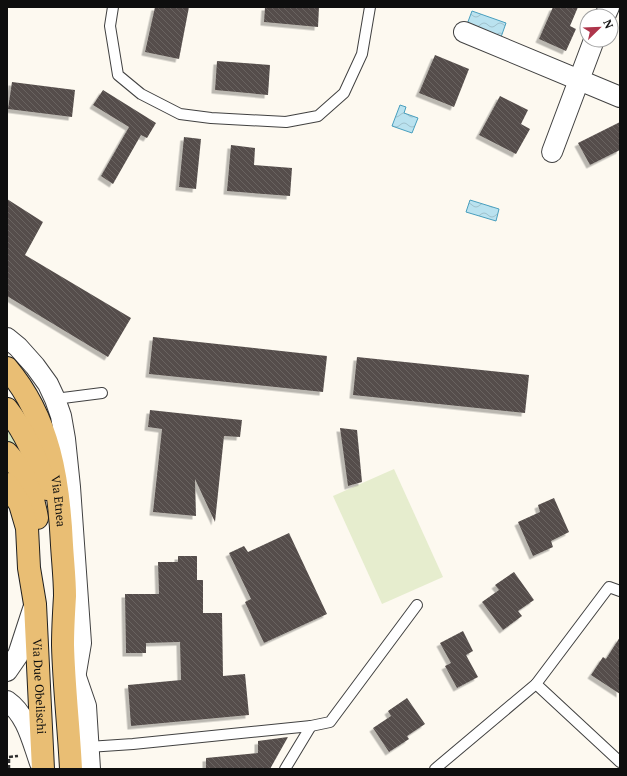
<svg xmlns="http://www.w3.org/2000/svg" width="627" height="776" font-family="'PT Serif',serif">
	<defs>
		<pattern id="grass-dots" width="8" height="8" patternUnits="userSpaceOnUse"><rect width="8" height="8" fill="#d7e4bd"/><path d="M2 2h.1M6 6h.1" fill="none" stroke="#b7c2a1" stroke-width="1.8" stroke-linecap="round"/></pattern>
		<pattern id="water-waves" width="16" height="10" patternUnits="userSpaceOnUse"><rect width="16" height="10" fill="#bae2ef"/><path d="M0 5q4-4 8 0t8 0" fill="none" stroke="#9fc1cc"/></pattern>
		<pattern id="building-back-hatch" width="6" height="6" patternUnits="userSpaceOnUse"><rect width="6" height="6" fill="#554e4b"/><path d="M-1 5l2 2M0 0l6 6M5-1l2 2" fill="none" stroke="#696361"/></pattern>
		<filter id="shadow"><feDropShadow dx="-3.5" dy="3.5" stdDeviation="0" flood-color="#0004"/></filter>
	</defs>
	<rect width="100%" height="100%" fill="#fdf9f0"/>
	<!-- grass -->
	<polygon fill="url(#grass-dots)" points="7,427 21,453 7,440"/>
	<!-- pitch -->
	<polygon fill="#e6edce" points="394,469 443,577 382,604 333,496"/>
	<!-- water -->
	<g fill="url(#water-waves)" stroke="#499fbe">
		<polygon points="472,11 506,23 500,40 466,27"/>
		<polygon points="400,105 406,107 404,113 418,118 412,133 392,126"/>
		<polygon points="470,200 499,209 496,221 466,212"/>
	</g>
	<!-- building -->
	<g fill="url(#building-back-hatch)" filter="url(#shadow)">
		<polygon points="155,7 189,7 179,59 145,52"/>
		<polygon points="265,7 319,7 318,27 264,22"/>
		<polygon points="553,7 578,7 570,26 576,29 566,51 539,39"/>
		<polygon points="435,55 469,69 454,107 419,93"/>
		<polygon points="217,61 270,65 268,95 215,90"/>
		<polygon points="12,82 75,90 72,117 8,109"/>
		<polygon points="103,90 156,123 147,138 141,135 113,184 101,176 129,127 93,105"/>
		<polygon points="500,96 528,110 521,124 530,129 516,154 479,135"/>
		<polygon points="620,122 620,150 590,165 578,143"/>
		<polygon points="184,137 201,139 196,189 179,187"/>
		<polygon points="231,145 255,148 254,165 292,168 290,196 227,191"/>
		<polygon points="7,199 43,222 25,255 131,318 108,357 7,296"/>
		<polygon points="153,337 327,356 323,392 149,374"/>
		<polygon points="357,357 529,375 525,413 353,395"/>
		<polygon points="150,410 242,420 240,437 224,436 215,522 195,479 196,516 153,512 162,429 148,427"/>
		<polygon points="340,428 357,430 362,482 348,486"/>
		<polygon points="554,498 569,532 551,541 553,547 533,556 518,522 540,512 538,505"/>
		<polygon points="289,533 327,614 264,643 245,602 251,599 229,553 244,546 248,552"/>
		<polygon points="178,556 197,556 197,580 203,580 203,613 222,613 223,676 245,674 249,715 131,726 128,685 181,680 180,642 146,643 146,653 126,653 125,594 159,594 158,562 178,562"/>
		<polygon points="514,572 534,600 518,611 522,616 503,630 482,602 499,590 495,585"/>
		<polygon points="463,631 473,651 466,655 478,677 457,688 445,666 451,663 440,643"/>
		<polygon points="620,637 620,694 591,675 603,657 606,659"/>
		<polygon points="407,698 425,724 407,736 409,739 389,752 373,728 391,716 388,711"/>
		<polygon points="288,737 270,769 206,769 206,758 258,753 258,741"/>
	</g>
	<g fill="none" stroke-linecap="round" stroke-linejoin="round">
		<defs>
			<g id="lane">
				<polyline points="113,7 110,26 118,75 141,94 180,114 211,118 286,122 318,116 344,93 362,54 370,7"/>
				<polyline points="55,399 102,393"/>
				<polyline points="536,684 609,587 620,591"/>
				<polyline points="311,726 330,722 417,605"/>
				<polyline points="88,747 133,744 311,726 285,769"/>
				<polyline points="435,769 536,684 620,762"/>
			</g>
			<g id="street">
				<polyline points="605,16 609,7"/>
				<polyline points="464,32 620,97"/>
				<polyline points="552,152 594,40"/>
				<polyline points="7,338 18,347 35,366 48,384 55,399 61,416 65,439 70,487 81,643 71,702"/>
				<polyline points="7,671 18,655 33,609"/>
				<polyline points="76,677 86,706 90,769"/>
				<path d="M7,701c20,14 25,40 33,62"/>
			</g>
			<g id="primary">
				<path id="s1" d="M7,368c43,51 52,113 55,177 1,17 3,34 3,51 -1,16 -2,33 -2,49 1,41 6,83 8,124"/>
				<path d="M7,409c18,23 31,53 40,80"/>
				<path d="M7,453c17,18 26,41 30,65"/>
				<path id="s2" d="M7,484l13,20 7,24 2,40 6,36 8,165"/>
			</g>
		</defs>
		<!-- lane casing -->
		<use href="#lane" stroke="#414141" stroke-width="12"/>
		<!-- street casing -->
		<use href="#street" stroke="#414141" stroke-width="22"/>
		<!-- primary casing -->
		<use href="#primary" stroke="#1f1f1f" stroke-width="24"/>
		<!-- path -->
		<polyline stroke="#303030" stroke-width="2.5" stroke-dasharray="4 2" stroke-linecap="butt" points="9,769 9,757 18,756"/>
		<!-- lane -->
		<use href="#lane" stroke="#fff" stroke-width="10"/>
		<!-- street -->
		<use href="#street" stroke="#fff" stroke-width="20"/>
		<!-- primary -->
		<use href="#primary" stroke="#e9be74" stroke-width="22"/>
	</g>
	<g text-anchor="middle" stroke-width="4" stroke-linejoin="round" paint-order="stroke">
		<!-- street labels -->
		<g font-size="12" fill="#0e0e0e" stroke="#fff">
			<text dy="4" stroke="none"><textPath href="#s1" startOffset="145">Via Etnea</textPath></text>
			<text dy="4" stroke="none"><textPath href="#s2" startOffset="208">Via Due Obelischi</textPath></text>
		</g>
	</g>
	<!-- border -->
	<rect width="627" height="776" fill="none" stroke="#0e0e0e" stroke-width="16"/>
	<!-- north arrow -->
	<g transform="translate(599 28) rotate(67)"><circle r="19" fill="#ffffff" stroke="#9f9f9f"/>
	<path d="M0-3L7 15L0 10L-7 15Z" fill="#ae354b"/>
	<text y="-6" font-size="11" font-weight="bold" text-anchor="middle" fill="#0e0e0e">N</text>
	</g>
</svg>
